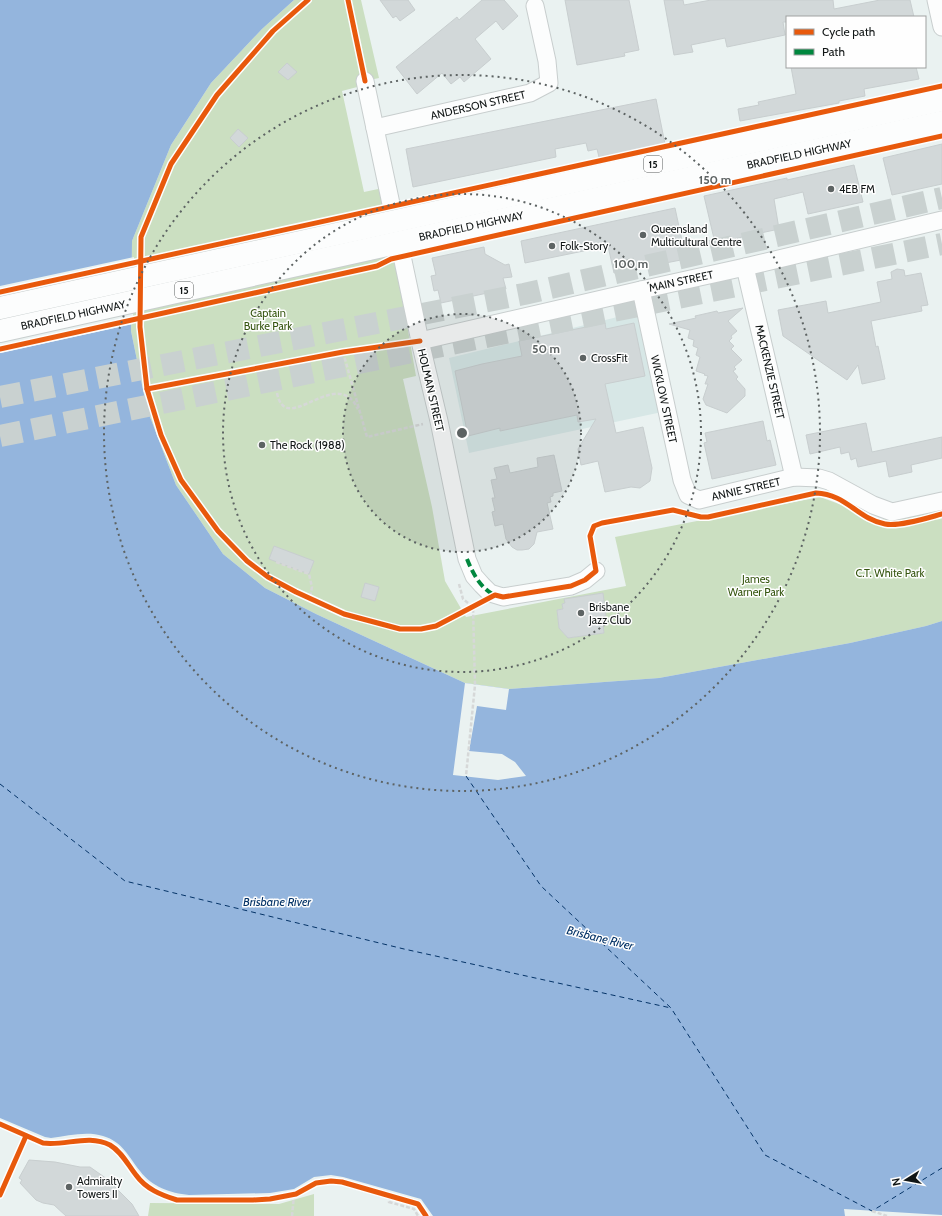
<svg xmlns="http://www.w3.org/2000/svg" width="942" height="1216" font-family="Cabin,sans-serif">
	<rect width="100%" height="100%" fill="#eaf2f1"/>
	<!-- built -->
	<polygon fill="#d7e7e6" points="638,312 662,412 469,453 449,358"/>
	<!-- green -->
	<g fill="#cbdfc1" fill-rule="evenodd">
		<path d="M294,0h67l18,78 -14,3 -4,5 -19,5 22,101 19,-4 33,188 -13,3 29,128 13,74 21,36 160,-31 -11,-49 205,-40 60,22 16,1 46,-10v111l-16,5 -76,17 -191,35 -150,11 -44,-6 -149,-69 -51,-26 -42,-34 -47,-69 -29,-76 -16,-78 1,-90 39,-96 40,-62 51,-54zM602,593l4,23 -5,1 3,16 -36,5 -9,-10 -2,-18 6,-1 -1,-5z"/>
		<polygon points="314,1194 314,1216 148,1216 150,1203 279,1204"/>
	</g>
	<!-- water -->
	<path fill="#94b5dd" d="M0,0h294l-32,29 -51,54 -40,62 -39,96 -1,90 16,78 29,76 47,69 42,34 51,26 149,69 44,6 150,-11 191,-35 76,-17 16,-5v595h-509l-12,-17 -78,-22 -12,-2 -17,2 -20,12 -24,4 -81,2c-19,-2 -37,-8 -49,-24 -12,-15 -17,-29 -37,-35 -17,-5 -35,0 -52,2l-6,-1 -45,-19z"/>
	<!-- pier -->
	<g fill="#eaf2f1">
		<polygon points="134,257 133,324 0,353 0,286"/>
		<polygon points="465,683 509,689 506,710 477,706 469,751 502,754 515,762 526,776 498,780 453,775"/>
		<polygon points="844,1209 942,1215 942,1216 845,1216"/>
	</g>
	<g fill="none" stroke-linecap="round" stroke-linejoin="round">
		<!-- ferry -->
		<g stroke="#043367" stroke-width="1" stroke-dasharray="5 4" stroke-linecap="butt">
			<polyline points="466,776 541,886 671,1008 765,1155 872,1211 942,1168"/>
			<polyline points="0,784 125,881 404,949 671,1008"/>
		</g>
	</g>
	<!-- building -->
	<g fill="#d2d8d9" stroke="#c8cecf">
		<polygon points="380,0 408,0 415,10 400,21 396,16 393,18"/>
		<polygon points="482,0 504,0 518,16 503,30 496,21 475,39 491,59 464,82 460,77 451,84 442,73 417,94 396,67 457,17 459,20"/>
		<polygon points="565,0 629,0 639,50 624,53 625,56 577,65"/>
		<polygon points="664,0 683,0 684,5 711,0 833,0 834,9 880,0 910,0 914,17 787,17 787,22 783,22 785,35 727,47 725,38 691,45 693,52 674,55"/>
		<polygon points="287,63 297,72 288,80 278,72"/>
		<polygon points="791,67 916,67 919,79 864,89 865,96 839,101 839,103 740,121 738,109 759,105 758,102 796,94"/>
		<polygon points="656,99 665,144 599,157 597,149 588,151 586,143 555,149 556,157 413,187 406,149"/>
		<polygon points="238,129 248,138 239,147 230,138"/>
		<polygon points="942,144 942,184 892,195 883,158"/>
		<polygon points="854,165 863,202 808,214 803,192 774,199 779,229 715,243 704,196 787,178 787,180"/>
		<polygon points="675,208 686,259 614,273 608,246 525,263 521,241"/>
		<polygon points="484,247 485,254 505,265 509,264 512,277 503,278 506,289 441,303 438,290 434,291 431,276 436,275 432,258"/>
		<polygon points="897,269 904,270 905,276 921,273 928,305 921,306 922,311 871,321 876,347 878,346 885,379 862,384 858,365 847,380 783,336 778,310 826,301 828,313 881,302 877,282 892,279 891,272"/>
		<polygon points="743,308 728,321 737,331 731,336 732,338 729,341 734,346 731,349 742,360 734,367 736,369 733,371 738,377 736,379 745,389 745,396 727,413 706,405 703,399 708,384 705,384 708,376 704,375 705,374 696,371 700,357 696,355 698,348 693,346 694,340 688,338 690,330 669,324 696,318 695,316 717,311 718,313"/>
		<polygon points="605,323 606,329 634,323 645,376 605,384 616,433 643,427 652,468 650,481 640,488 631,487 605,492 598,461 581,465 578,449 596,419 578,422 577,415 500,431 500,428 468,436 455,371 482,364 522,356 519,341"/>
		<polygon points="763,421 767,441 770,440 776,465 712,479 704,443 707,442 705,433"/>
		<polygon points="866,423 872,452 942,437 942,458 911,465 912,472 889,477 886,461 858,467 856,458 851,460 849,452 841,454 840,447 810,454 806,435"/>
		<polygon points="554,455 562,491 553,493 553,496 550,497 551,502 547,503 553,529 537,532 534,544 529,549 522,550 517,550 512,547 506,539 503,524 495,526 492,512 495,511 492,498 495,498 491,480 497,479 494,468 508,465 510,473 538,467 537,458"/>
		<polygon points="274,546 314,561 309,574 269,559"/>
		<polygon points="365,583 379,587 375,601 361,597"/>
		<polygon points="603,593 606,616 602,617 604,633 568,638 559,628 557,610 563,609 562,604 565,603 564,599"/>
		<polygon points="29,1160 55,1162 80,1167 90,1167 107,1179 132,1204 139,1216 66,1216 54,1205 43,1203 36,1200 20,1183 22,1180 19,1178"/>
	</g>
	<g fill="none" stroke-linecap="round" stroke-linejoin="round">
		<!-- highway-tunnel -->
		<g stroke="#c9d1d0" stroke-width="22" stroke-dasharray="22 11" stroke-linecap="butt">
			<polyline points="0,397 524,294 942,198"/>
			<polyline points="0,436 942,244"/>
		</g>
		<defs>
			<g id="minor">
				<polyline points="936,0 942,27"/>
				<polyline points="365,81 420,341 439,421 467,559 474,576 482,585 490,593 503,597 571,586 585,580 596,571"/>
				<polyline points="375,128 530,93 549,83 547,61 535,6"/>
				<polyline points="745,267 794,477"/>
				<polyline points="641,290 682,480 688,495 699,500 794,477 819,478 829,481 873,505 892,512 942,501"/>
				<polyline points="420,341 641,290 745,267 942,220"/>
			</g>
			<g id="highway">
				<polyline points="0,308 364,228"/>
				<polyline points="0,331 369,249"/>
			</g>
		</defs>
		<!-- minor casing -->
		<use href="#minor" stroke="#c8cece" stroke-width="19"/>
		<!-- highway casing -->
		<use href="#highway" stroke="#c8cece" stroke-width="24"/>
		<!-- path -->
		<g stroke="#d6d8d8" stroke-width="2.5" stroke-dasharray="4 2" stroke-linecap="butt">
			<polyline points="343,352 367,437 423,424"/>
			<path d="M277,393c8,41 50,-16 74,6 3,2 5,7 7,10"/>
			<polyline points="276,562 309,574 312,587 310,598"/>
			<polyline points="459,584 463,599 473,607 475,685 466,776"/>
			<polyline points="391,1196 389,1202 414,1209 418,1216"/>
			<polyline points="872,1211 887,1216"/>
			<polyline points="292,1216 294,1195"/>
		</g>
		<!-- minor -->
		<use href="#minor" stroke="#fcfdfd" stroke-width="17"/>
		<!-- highway -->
		<use href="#highway" stroke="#fcfdfd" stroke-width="22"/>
		<defs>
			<g id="highway-bridge">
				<polyline points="364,228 942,100"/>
				<polyline points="369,249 942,122"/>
			</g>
		</defs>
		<!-- highway-bridge casing -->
		<use href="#highway-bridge" stroke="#c8cece" stroke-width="24" stroke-linecap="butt"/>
		<!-- highway-bridge -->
		<use href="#highway-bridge" stroke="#fcfdfd" stroke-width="22"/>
		<!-- quiet -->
		<path stroke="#00873e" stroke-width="4" stroke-dasharray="8 4" stroke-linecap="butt" d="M467,559c6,15 14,30 29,37"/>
		<defs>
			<g id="cycleway">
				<path d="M308,0l-35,31 -56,64 -46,69 -30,73 -1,90 7,62 14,46 20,45 37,51 29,30 21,16 28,15 48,22 56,15h21l15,-3 59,-31 8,2 68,-11 14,-6 11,-9 -6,-35 4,-10 8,-3 71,-13 28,7h7l108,-24c30,1 42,26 69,31 14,3 42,-6 57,-10"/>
				<polyline points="348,0 365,81"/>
				<polyline points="0,292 942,86"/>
				<polyline points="0,349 377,266 391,259 942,136"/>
				<polyline points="147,389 343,352 420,341"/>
				<path d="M0,1124l43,19c23,3 45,-9 67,2 12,7 18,20 26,30 10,14 25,20 41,25h76l17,-1 26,-5 20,-11 15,-2 11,1 76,22 8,12"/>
				<polyline points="0,1195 26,1136"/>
			</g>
		</defs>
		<!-- cycleway casing -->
		<use href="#cycleway" stroke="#fefefe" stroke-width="8"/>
		<!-- cycleway -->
		<use href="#cycleway" stroke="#e8590c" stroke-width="5"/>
	</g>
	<!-- distance rings -->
	<circle cx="462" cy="433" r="119" fill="#5d6363" fill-opacity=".12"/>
	<g fill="none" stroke="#5d6363" stroke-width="2" stroke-dasharray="2 4">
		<circle cx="462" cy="433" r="119"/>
		<circle cx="462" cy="433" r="239"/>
		<circle cx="462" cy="433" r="358"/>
	</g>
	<!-- markers -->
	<g fill="#5d6363" stroke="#fefefe" stroke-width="1.5">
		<circle cx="831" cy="189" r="4"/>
		<circle cx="643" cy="235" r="4"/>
		<circle cx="552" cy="246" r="4"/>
		<circle cx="583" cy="358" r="4"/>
		<circle cx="262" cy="445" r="4"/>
		<circle cx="581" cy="613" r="4"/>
		<circle cx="69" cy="1187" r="4"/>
	</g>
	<g text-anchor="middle" stroke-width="3" stroke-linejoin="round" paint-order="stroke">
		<!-- shield labels -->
		<g fill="#fefefe" stroke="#585c5c" stroke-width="1">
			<rect x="644" y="156" width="18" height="16" rx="3"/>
			<rect x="175" y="282" width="18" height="16" rx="3"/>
		</g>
		<g font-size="10" font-weight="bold" fill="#111616">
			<text x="653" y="168">15</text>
			<text x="184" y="294">15</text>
		</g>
		<!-- street labels -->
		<g font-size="11" fill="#111616" stroke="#fefefe">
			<text transform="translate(478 105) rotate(-13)" y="4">ANDERSON STREET</text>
			<text transform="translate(799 154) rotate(-12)" y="4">BRADFIELD HIGHWAY</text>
			<text transform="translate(471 226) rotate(-12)" y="4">BRADFIELD HIGHWAY</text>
			<text transform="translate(681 281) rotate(-12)" y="4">MAIN STREET</text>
			<text transform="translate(73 315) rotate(-12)" y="4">BRADFIELD HIGHWAY</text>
			<text transform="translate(770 372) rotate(77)" y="4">MACKENZIE STREET</text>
			<text transform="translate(431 390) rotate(77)" y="4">HOLMAN STREET</text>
			<text transform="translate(664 399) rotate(78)" y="4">WICKLOW STREET</text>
			<text transform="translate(746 489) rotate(-13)" y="4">ANNIE STREET</text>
		</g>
		<!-- poi labels -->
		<g font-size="11" fill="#111616" stroke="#fefefe" text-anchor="start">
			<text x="839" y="193">4EB FM</text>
			<text x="651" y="233">Queensland<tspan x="651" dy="13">Multicultural Centre</tspan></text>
			<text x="560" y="250">Folk-Story</text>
			<text x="591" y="362">CrossFit</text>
			<text x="270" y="449">The Rock (1988)</text>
			<text x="589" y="611">Brisbane<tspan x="589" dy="13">Jazz Club</tspan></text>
			<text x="77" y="1185">Admiralty<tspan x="77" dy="13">Towers II</tspan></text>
		</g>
		<!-- park labels -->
		<g font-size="11" fill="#35550f" stroke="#fefefe">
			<text x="268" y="317">Captain<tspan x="268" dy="13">Burke Park</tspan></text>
			<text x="890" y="577">C.T. White Park</text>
			<text x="756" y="583">James<tspan x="756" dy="13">Warner Park</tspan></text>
		</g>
		<!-- water labels -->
		<g font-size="12" font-style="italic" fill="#043367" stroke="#fefefe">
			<text x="277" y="906">Brisbane River</text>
			<text transform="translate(600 938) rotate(14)" y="4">Brisbane River</text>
		</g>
	</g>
	<circle cx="462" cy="433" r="6" fill="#5d6363" stroke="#fefefe" stroke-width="2"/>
	<g font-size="12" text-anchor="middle" font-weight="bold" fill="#5d6363" stroke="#fefefe" stroke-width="3" stroke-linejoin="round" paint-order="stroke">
		<text x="715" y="184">150 m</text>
		<text x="631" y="268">100 m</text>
		<text x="546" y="353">50 m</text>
	</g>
	<!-- legend -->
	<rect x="786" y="16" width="140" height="52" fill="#fefefe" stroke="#9fa1a1"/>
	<rect x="794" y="29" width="20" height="6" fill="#e8590c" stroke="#9fa1a1"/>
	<text x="822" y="36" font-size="12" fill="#111616">Cycle path</text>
	<rect x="794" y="49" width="20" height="6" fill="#00873e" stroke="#9fa1a1"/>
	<text x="822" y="56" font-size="12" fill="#111616">Path</text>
	<!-- north arrow -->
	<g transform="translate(906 1180) rotate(259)" stroke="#fefefe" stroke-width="3" paint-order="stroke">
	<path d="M0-3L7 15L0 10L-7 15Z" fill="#111616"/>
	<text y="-6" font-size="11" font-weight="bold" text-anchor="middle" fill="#111616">N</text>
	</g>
</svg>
